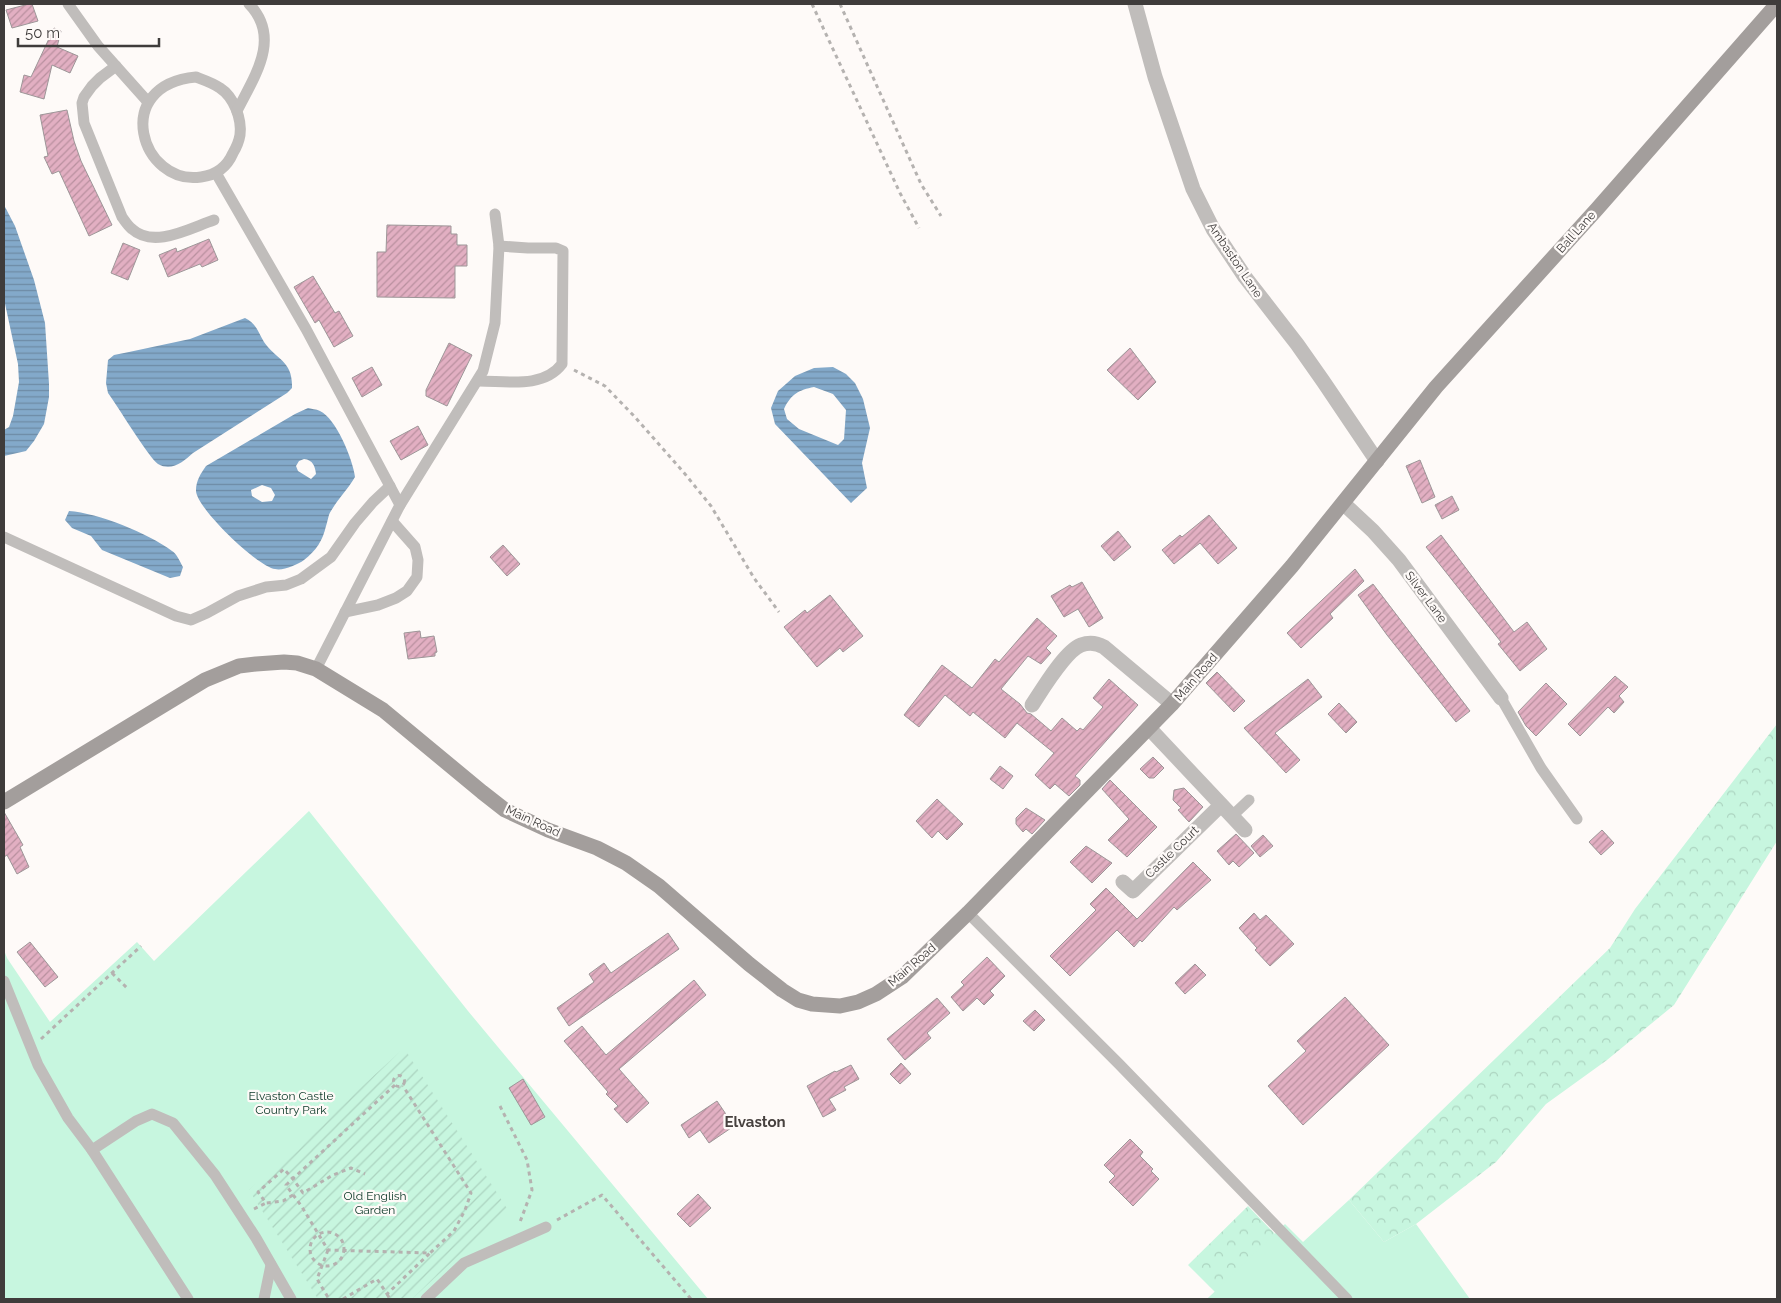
<svg xmlns="http://www.w3.org/2000/svg" width="1781" height="1303" font-family="Raleway,sans-serif">
	<defs>
		<pattern id="forest-crowns" width="20" height="18" patternUnits="userSpaceOnUse" patternTransform="scale(1.25)"><rect width="20" height="18" fill="#c7f6df"/><path d="M2 6a3 3 0 1 1 6 0M12 15a3 3 0 1 1 6 0" fill="none" stroke="#acd4c0"/></pattern>
		<pattern id="garden-furrows" width="10" height="10" patternUnits="userSpaceOnUse" patternTransform="scale(1.25)"><rect width="10" height="10" fill="#c7f6df"/><path d="M-1 1l2-2M0 10L10 0M9 11l2-2" fill="none" stroke="#acd4c0"/></pattern>
		<pattern id="water-rules" width="6" height="5" patternUnits="userSpaceOnUse" patternTransform="scale(1.25)"><rect width="6" height="5" fill="#83a9ca"/><path d="M0 2.5h6" fill="none" stroke="#6d8ba5"/></pattern>
		<pattern id="building-hatch" width="6" height="6" patternUnits="userSpaceOnUse" patternTransform="scale(1.25)"><rect width="6" height="6" fill="#e2afc2"/><path d="M-1 1l2-2M0 6l6-6M5 7l2-2" fill="none" stroke="#b9909f"/></pattern>
	</defs>
	<rect width="100%" height="100%" fill="#fefaf8"/>
	<!-- forest -->
	<g fill="url(#forest-crowns)">
		<polygon points="1777,724 1777,841 1674,1005 1607,1060 1546,1104 1496,1162 1416,1224 1384,1242 1349,1200 1610,948 1635,909"/>
		<polygon points="1248,1206 1275,1234 1303,1299 1207,1299 1215,1292 1188,1265"/>
	</g>
	<!-- park -->
	<g fill="#c7f6df">
		<polygon points="309,811 468,1011 708,1299 4,1299 4,950 7,958 50,1022 137,942 154,961"/>
		<polygon points="1349,1200 1384,1242 1416,1224 1470,1299 1207,1299 1285,1224 1303,1242"/>
	</g>
	<!-- garden -->
	<polygon fill="url(#garden-furrows)" points="404,1048 508,1210 412,1299 318,1299 249,1190"/>
	<!-- water -->
	<g fill="url(#water-rules)" fill-rule="evenodd">
		<polygon points="4,205 15,226 34,280 45,323 49,384 49,397 44,424 34,441 26,451 4,456 4,430 9,427 13,416 19,382 18,364 4,299"/>
		<path d="M245,318c11,5 13,14 19,24 12,18 29,18 28,46l-5,5 -94,60c-9,8 -21,19 -35,11 -9,-6 -41,-59 -50,-71l-2,-10 2,-23 6,-5 15,-3 61,-13z"/>
		<path d="M833,367l13,7 9,9 8,16 7,29 -8,35 5,25 -16,15 -76,-79 -4,-16 7,-17 17,-15 19,-8zM814,387l19,7 13,16 -2,29 -6,6 -39,-16 -12,-10 -3,-10c7,-15 15,-19 30,-22z"/>
		<path d="M308,408c3,1 8,1 12,3 16,7 33,49 35,66 -7,12 -17,22 -24,34 -3,4 -3,10 -5,15 -3,14 -10,25 -22,34 -7,5 -21,11 -29,9 -17,-2 -80,-62 -79,-79 0,-9 5,-17 10,-24l89,-52zM304,459c9,1 11,7 12,15l-5,5 -13,-8 -2,-5 3,-5zM262,485l9,3 4,7 -3,6 -10,1 -10,-6 -1,-6z"/>
		<path d="M69,511c29,2 79,22 103,40 5,3 8,11 11,16l-3,9 -10,2 -68,-28 -11,-14 -19,-8 -7,-8z"/>
	</g>
	<!-- building -->
	<g fill="url(#building-hatch)" stroke="#9d9698">
		<polygon points="29,4 32,4 38,21 12,28 6,10"/>
		<polygon points="54,28 61,31 57,47 78,56 70,73 52,65 44,99 20,92 24,75 31,77"/>
		<polygon points="67,110 74,141 81,161 112,225 89,236 59,171 52,174 44,157 48,156 40,115"/>
		<polygon points="387,225 451,226 451,234 457,234 457,245 467,245 467,266 455,266 455,298 377,297 377,252 386,252"/>
		<polygon points="209,239 218,260 202,267 200,264 168,277 159,255 176,248 177,252"/>
		<polygon points="123,243 140,250 128,280 111,273"/>
		<polygon points="313,276 335,313 339,311 353,336 334,347 319,320 315,323 294,287"/>
		<polygon points="449,343 472,355 447,406 426,396 426,390"/>
		<polygon points="1130,348 1156,382 1138,400 1107,370"/>
		<polygon points="372,367 382,385 362,397 352,378"/>
		<polygon points="418,426 428,445 401,460 390,441"/>
		<polygon points="1420,460 1435,497 1422,503 1406,466"/>
		<polygon points="1452,496 1459,510 1442,519 1435,505"/>
		<polygon points="1209,515 1237,548 1218,564 1200,543 1174,564 1162,550 1180,535 1182,537"/>
		<polygon points="1118,531 1131,547 1114,561 1101,546"/>
		<polygon points="1441,535 1514,632 1527,622 1547,649 1520,671 1498,644 1501,642 1426,547"/>
		<polygon points="503,545 520,564 507,576 490,557"/>
		<polygon points="1355,569 1364,581 1330,614 1333,618 1301,648 1287,633"/>
		<polygon points="1082,582 1103,618 1089,627 1078,609 1064,617 1051,596 1070,585 1072,587"/>
		<polygon points="1373,584 1470,711 1456,722 1387,635 1358,595"/>
		<polygon points="830,595 863,636 843,652 840,648 817,667 784,627 805,610 807,613"/>
		<polygon points="1037,618 1057,636 1046,648 1051,653 1041,664 1028,656 1001,689 1020,704 1027,713 1031,714 1051,731 1062,718 1077,731 1080,728 1083,730 1103,707 1093,698 1109,679 1138,705 1075,776 1080,780 1080,785 1069,796 1055,784 1050,789 1035,775 1054,753 1017,723 1005,738 973,712 970,716 945,695 919,727 904,715 942,665 972,688 995,659 999,662"/>
		<polygon points="420,631 421,638 434,636 437,652 435,653 435,656 408,659 404,633"/>
		<polygon points="1217,672 1245,701 1234,712 1206,683"/>
		<polygon points="1615,676 1628,687 1619,696 1624,702 1614,713 1608,707 1580,736 1568,724"/>
		<polygon points="1308,679 1322,697 1275,733 1300,760 1286,773 1244,728"/>
		<polygon points="1546,683 1567,704 1536,736 1526,726 1518,712"/>
		<polygon points="1339,703 1357,722 1346,733 1328,714"/>
		<polygon points="1153,757 1164,768 1154,778 1149,778 1140,769"/>
		<polygon points="1000,766 1013,776 1003,789 990,779"/>
		<polygon points="1110,780 1157,827 1127,857 1108,840 1129,819 1102,789"/>
		<polygon points="1184,788 1203,807 1189,822 1178,810 1181,808 1173,800 1174,790"/>
		<polygon points="937,799 963,824 947,840 938,831 932,838 916,821"/>
		<polygon points="1026,808 1045,820 1032,834 1026,829 1023,832 1016,824 1016,818"/>
		<polygon points="4,812 23,845 20,847 29,867 17,874 7,855 4,857"/>
		<polygon points="1602,830 1614,843 1601,855 1589,842"/>
		<polygon points="1236,834 1254,853 1239,867 1233,861 1229,865 1217,851"/>
		<polygon points="1263,835 1273,846 1260,857 1251,846"/>
		<polygon points="1086,846 1112,863 1092,883 1070,862"/>
		<polygon points="1193,862 1211,880 1177,910 1174,907 1142,942 1140,940 1134,947 1117,930 1070,976 1050,956 1096,910 1090,904 1106,888 1137,919"/>
		<polygon points="1254,913 1260,920 1266,915 1294,944 1270,966 1255,950 1257,948 1239,928"/>
		<polygon points="668,933 679,949 569,1026 557,1008 594,982 589,974 604,963 611,973"/>
		<polygon points="30,942 58,977 45,987 17,952"/>
		<polygon points="987,957 1005,976 990,991 994,995 984,1005 977,998 963,1011 951,997 964,985 961,982"/>
		<polygon points="1195,964 1206,975 1185,994 1175,983"/>
		<polygon points="694,980 706,995 619,1069 649,1103 627,1123 614,1109 618,1106 606,1094 608,1092 564,1041 582,1026 606,1055"/>
		<polygon points="1345,997 1389,1045 1303,1125 1268,1086 1306,1051 1297,1041"/>
		<polygon points="937,998 950,1013 927,1033 931,1038 905,1060 887,1039"/>
		<polygon points="1035,1010 1045,1020 1034,1031 1023,1021"/>
		<polygon points="901,1063 911,1074 900,1084 890,1074"/>
		<polygon points="851,1065 859,1079 844,1087 846,1090 829,1099 836,1110 823,1117 807,1086 835,1071 836,1072"/>
		<polygon points="523,1079 545,1117 531,1125 509,1088"/>
		<polygon points="717,1101 734,1126 709,1143 700,1130 689,1138 681,1125"/>
		<polygon points="1130,1139 1143,1152 1140,1156 1153,1169 1151,1171 1159,1179 1133,1206 1109,1182 1115,1176 1104,1165"/>
		<polygon points="698,1194 711,1208 690,1227 677,1214"/>
	</g>
	<g fill="none" stroke-linecap="round" stroke-linejoin="round">
		<!-- path -->
		<g stroke="#b5b2b0" stroke-width="3" stroke-dasharray="4 4" stroke-linecap="butt">
			<polyline points="812,4 900,193 919,228"/>
			<polyline points="840,4 921,184 941,216"/>
			<polyline points="574,370 605,386 634,416 685,474 711,506 754,578 779,612"/>
			<polyline points="112,973 127,988"/>
			<polyline points="41,1039 141,946"/>
			<circle cx="399" cy="1081" r="5.5"/>
			<polyline points="395,1085 286,1185 302,1207 328,1250 430,1253 454,1231 465,1210 471,1193 403,1086"/>
			<polyline points="500,1106 527,1160 532,1190 520,1222"/>
			<polyline points="293,1195 283,1201 266,1203 258,1192 284,1169 293,1179 303,1193 333,1175 351,1168 365,1174"/>
			<polyline points="254,1209 266,1203"/>
			<polyline points="557,1220 602,1195 691,1299"/>
			<circle cx="327" cy="1249" r="17"/>
			<polyline points="328,1250 317,1279 329,1299"/>
			<polyline points="387,1294 390,1299"/>
			<polyline points="343,1299 377,1279 387,1294 430,1253"/>
		</g>
		<!-- lane -->
		<g stroke="#c0bdbb" stroke-width="11">
			<polyline points="68,4 98,46 148,102"/>
			<path d="M116,66l-16,12 -8,8 -8,11 -2,6 2,20 38,94c3,4 6,9 10,12 22,20 58,-1 82,-9"/>
			<path d="M196,77c8,3 17,6 24,11 14,9 22,31 20,47 -1,6 -4,13 -7,18 -6,14 -17,22 -32,24 -60,9 -91,-92 -5,-100z"/>
			<path d="M237,111c17,-34 45,-73 12,-107"/>
			<polyline points="216,173 306,329 400,505 316,669"/>
			<path d="M479,381c27,0 64,8 83,-17l1,-113 -7,-3h-28l-29,-2"/>
			<polyline points="400,505 483,371 495,323 499,246 495,214"/>
			<polyline points="4,537 176,616 191,620 207,613 238,596 266,587 286,585 301,579 331,557 355,523 373,502 390,486"/>
			<polyline points="345,612 378,605 396,598 407,591 417,577 418,560 415,547 392,521"/>
			<polyline points="1501,698 1541,768 1577,819"/>
			<polyline points="1232,816 1249,800"/>
			<polyline points="968,913 1119,1064 1347,1299"/>
			<polyline points="4,981 38,1065 68,1118 92,1150 188,1299"/>
			<polyline points="92,1150 136,1121 152,1114 173,1123 215,1175 256,1238 291,1299"/>
			<polyline points="264,1299 271,1265"/>
			<polyline points="426,1299 464,1263 546,1227"/>
		</g>
		<!-- street -->
		<g stroke="#c0bdbb" stroke-width="15">
			<polyline points="1135,4 1155,77 1193,189 1213,229 1245,277 1297,344 1323,381 1377,461"/>
			<polyline points="1343,503 1373,531 1399,560 1501,698"/>
			<path d="M1032,705c10,-15 33,-54 49,-60 8,-3 16,-2 23,2l68,57"/>
			<polyline points="1149,728 1245,830"/>
			<polyline points="1123,882 1133,891 1221,805"/>
		</g>
		<!-- secondary -->
		<polyline stroke="#a39e9c" stroke-width="15" points="4,802 205,680 239,666 256,664 284,662 297,663 316,669 383,710 482,792 505,810 548,830 597,848 626,863 659,886 749,964 782,990 798,1000 812,1004 840,1006 858,1002 876,994 902,977 968,913 1172,704 1292,566 1436,387 1597,209 1777,4"/>
	</g>
	<g text-anchor="middle" stroke-width="4.5" stroke-linejoin="round" paint-order="stroke">
		<!-- street labels -->
		<g font-size="12" fill="#3f3c3b" stroke="#fefaf8">
			<text transform="translate(1576 232) rotate(-48)" y="4">Ball Lane</text>
			<text transform="translate(1235 260) rotate(56)" y="4">Ambaston Lane</text>
			<text transform="translate(1426 597) rotate(53)" y="4">Silver Lane</text>
			<text transform="translate(1196 677) rotate(-49)" y="4">Main Road</text>
			<text transform="translate(533 821) rotate(25)" y="4">Main Road</text>
			<text transform="translate(1172 852) rotate(-44)" y="4">Castle Court</text>
			<text transform="translate(912 965) rotate(-41)" y="4">Main Road</text>
		</g>
		<!-- park labels -->
		<g font-size="12" fill="#083524" stroke="#fefaf8">
			<text x="291" y="1100">Elvaston Castle<tspan x="291" dy="14">Country Park</tspan></text>
			<text x="375" y="1200">Old English<tspan x="375" dy="14">Garden</tspan></text>
		</g>
		<!-- quarter labels -->
		<g font-size="15" font-weight="bold" fill="#47413f" stroke="#fefaf8">
			<text x="755" y="1127">Elvaston</text>
		</g>
	</g>
	<!-- border -->
	<rect width="1781" height="1303" fill="none" stroke="#3f3c3b" stroke-width="10"/>
	<!-- scale -->
	<path d="M18 38v8h141v-8" fill="none" stroke="#3f3c3b" stroke-width="2.5"/>
	<text x="25" y="38" font-size="15" fill="#3f3c3b" stroke="#fefaf8" stroke-width="4" paint-order="stroke">50 m</text>
</svg>
